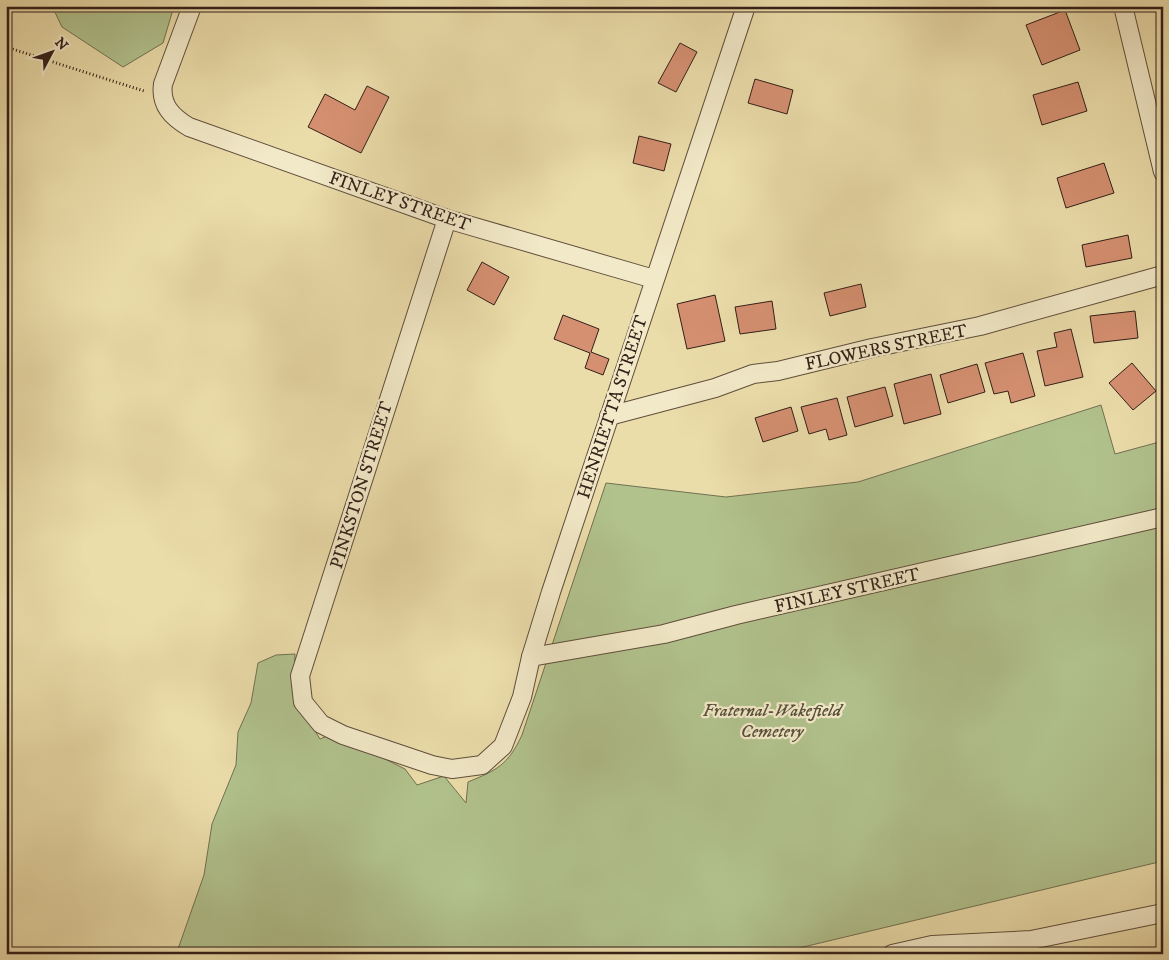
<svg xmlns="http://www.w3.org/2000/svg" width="1169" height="960" font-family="'IM FELL DW Pica',serif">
	<rect width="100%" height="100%" fill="#ebddaa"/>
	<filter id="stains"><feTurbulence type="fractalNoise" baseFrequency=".004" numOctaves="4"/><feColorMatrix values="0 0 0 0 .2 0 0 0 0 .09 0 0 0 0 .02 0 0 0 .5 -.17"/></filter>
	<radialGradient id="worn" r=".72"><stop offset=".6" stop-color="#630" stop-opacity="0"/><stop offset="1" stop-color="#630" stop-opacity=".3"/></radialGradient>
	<!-- green -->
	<g fill="#b1c28d" stroke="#727052">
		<polygon points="52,6 174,6 163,43 123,67 62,27"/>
		<path d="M1101,405l14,49 48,-13v420l-389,93h-595l-1,-5 26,-74 8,-51 24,-59 2,-33 13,-29 7,-40 18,-8 19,-1 -1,43 26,42 27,-12 30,28 28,14 12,16 27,-9 22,27 2,-21c29,-12 40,-17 54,-47l84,-252 120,14 132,-15z"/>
	</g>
	<!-- building -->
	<g fill="#d59071" stroke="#321f18">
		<polygon points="1065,10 1080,50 1042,65 1026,25"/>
		<polygon points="680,43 697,52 676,92 658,83"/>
		<polygon points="755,79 793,90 787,114 748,103"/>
		<polygon points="1078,82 1087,111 1042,125 1033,95"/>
		<polygon points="367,86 389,97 361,153 308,127 325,94 355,110"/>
		<polygon points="639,136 671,144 664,171 633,163"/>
		<polygon points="1104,163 1114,193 1066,208 1057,178"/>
		<polygon points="1128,235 1132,258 1086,267 1082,245"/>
		<polygon points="482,262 509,277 494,305 467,290"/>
		<polygon points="861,284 866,307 830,316 824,293"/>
		<polygon points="715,295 725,341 687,349 677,304"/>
		<polygon points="772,301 776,329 740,334 735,307"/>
		<polygon points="1135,311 1138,338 1094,343 1090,316"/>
		<polygon points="563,315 599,329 591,352 609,359 603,375 585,368 590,353 554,339"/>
		<polygon points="1071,329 1083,377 1045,386 1037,351 1057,347 1054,333"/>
		<polygon points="1023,353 1035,396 1011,403 1008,391 994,394 985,363"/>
		<polygon points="1132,363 1156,391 1133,410 1109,383"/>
		<polygon points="977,364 985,392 948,403 940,375"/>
		<polygon points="931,374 941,414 904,424 894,384"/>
		<polygon points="885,387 893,416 855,427 847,397"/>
		<polygon points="837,398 847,435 829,440 826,429 809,434 801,407"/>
		<polygon points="791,407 798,431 763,442 755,418"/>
	</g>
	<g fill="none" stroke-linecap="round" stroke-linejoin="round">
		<defs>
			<g id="street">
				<path d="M192,6l-29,78c-3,21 9,33 26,43l258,92 207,60"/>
				<polyline points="1123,6 1163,172"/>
				<polyline points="447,219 300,676 303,702 321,724 343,735 432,765 452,769 482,765 503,746 522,697 531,657 551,592 746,6"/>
				<polyline points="609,416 715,388 753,374 778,371 872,348 980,326 1163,275"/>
				<polyline points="531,657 664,634 736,615 1163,517"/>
				<polyline points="892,954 932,945 1031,940 1163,913"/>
			</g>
		</defs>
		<!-- street casing -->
		<use href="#street" stroke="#604e3c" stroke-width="20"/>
		<!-- path -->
		<polyline stroke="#321f18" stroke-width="3" stroke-dasharray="1 2.5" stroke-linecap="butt" points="6,47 144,91"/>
		<!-- street -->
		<use href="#street" stroke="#f2e9c8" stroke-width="18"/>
	</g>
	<g text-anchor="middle" stroke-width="4.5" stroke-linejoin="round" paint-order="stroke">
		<!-- street labels -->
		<g font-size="18" fill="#321f18" stroke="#f2e9c8">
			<text transform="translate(400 201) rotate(19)" y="6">FINLEY STREET</text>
			<text transform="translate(886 347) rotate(-12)" y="6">FLOWERS STREET</text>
			<text transform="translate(612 407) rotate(-72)" y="6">HENRIETTA STREET</text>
			<text transform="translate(361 485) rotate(-73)" y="6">PINKSTON STREET</text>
			<text transform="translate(847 590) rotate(-13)" y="6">FINLEY STREET</text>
		</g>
		<!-- park labels -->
		<g font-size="18" font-style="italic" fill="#58503b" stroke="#f2e9c8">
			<text x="772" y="716">Fraternal-Wakefield<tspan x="772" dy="21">Cemetery</tspan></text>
		</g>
	</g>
	<!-- margin -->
	<rect width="1169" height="960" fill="none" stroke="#ebddaa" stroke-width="25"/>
	<rect x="8" y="8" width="1154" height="945" fill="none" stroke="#321f18" stroke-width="2.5"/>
	<rect x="12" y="12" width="1144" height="935" fill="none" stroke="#321f18"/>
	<!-- north arrow -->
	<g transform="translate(52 52) rotate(49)" stroke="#f2e9c8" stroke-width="4" paint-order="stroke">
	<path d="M0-4L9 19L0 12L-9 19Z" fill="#321f18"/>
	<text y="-8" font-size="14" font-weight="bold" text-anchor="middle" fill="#321f18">N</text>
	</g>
	<rect width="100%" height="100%" filter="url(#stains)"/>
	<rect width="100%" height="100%" fill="url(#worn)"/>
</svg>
